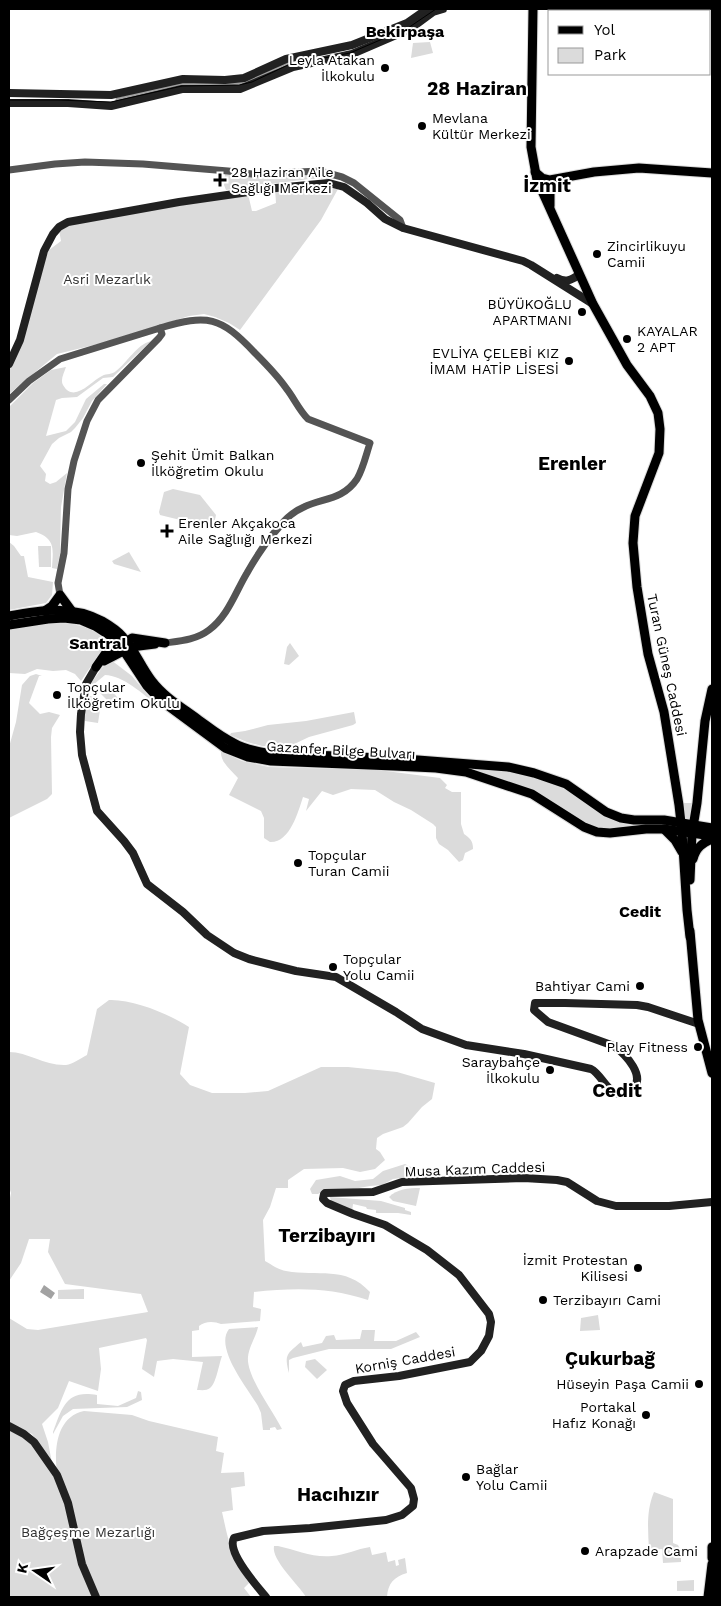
<svg xmlns="http://www.w3.org/2000/svg" width="721" height="1606" font-family="'Work Sans',sans-serif">
	<rect width="100%" height="100%" fill="#fff"/>
	<!-- green -->
	<g fill="#dbdbdb">
		<polygon points="430,42 433,53 411,58 413,43"/>
		<polygon points="315,173 333,177 333,179 309,179 226,190 224,185 225,174"/>
		<polygon points="319,186 338,189 321,220 240,330 229,323 215,317 204,314 189,316 102,343 57,354 9,394 9,370 15,356 41,269 49,250 61,241 59,230 69,224 94,221 123,214 248,194 252,211 256,211 276,203 275,189"/>
		<path d="M151,341l-38,36 -10,1 -26,19 -15,1 -6,2 -10,36 20,-5 9,-9 11,-23 18,-15h3l-15,17 -9,17 -8,10 -4,4 -12,6 -7,6 -12,22 6,8 -1,7 5,3 6,-2 11,-9 -6,34 -1,47 -3,15 -5,-1c1,-18 4,-29 -16,-36l-19,4 -8,-1v-128l24,-24 18,-13 15,-3c-2,6 -6,13 -3,18 11,19 28,-4 39,-9 5,-3 10,-1 14,-5 12,-9 20,-26 35,-30z"/>
		<polygon points="173,489 200,495 216,515 213,528 160,515 159,512 164,492"/>
		<polygon points="9,542 14,546 21,556 24,556 28,577 53,582 52,595 46,603 9,610"/>
		<polygon points="38,546 51,546 51,567 39,567"/>
		<polygon points="129,552 141,572 114,564 112,561"/>
		<path d="M55,623c17,0 38,3 49,17l-2,10 -21,31 -6,-7 -9,-4 -13,1 -16,-2 -12,5 -16,-1v-44z"/>
		<polygon points="290,643 299,656 289,665 284,664 287,647"/>
		<path d="M111,660l21,16 24,29c-11,-10 -34,-30 -51,-30l-12,10 -2,-2 11,-15z"/>
		<polygon points="36,674 42,676 39,676 29,703 40,714 49,712 60,715 52,728 51,737 52,794 47,799 9,818 9,747 16,722 22,685 30,676"/>
		<polygon points="106,685 118,698 112,705 99,692"/>
		<polygon points="90,696 94,697 101,703 98,723 85,721 84,719 87,701"/>
		<polygon points="354,712 356,723 353,725 309,737 288,747 262,746 247,742 230,735 231,733 245,731 268,725 306,721"/>
		<path d="M221,751l21,10 27,6 109,3 62,8 7,7 -2,3 7,4h9v32l3,10c6,4 9,7 9,15l-8,4 -2,7 -4,2 -11,-12 -9,-6 -3,-6v-11l-3,-3 -22,-14 -17,-8 -19,-12 -24,-1 -18,6 -11,-4 -16,20 3,-12 -6,-2c-5,15 -13,46 -33,45l-6,-4v-20l-3,-7 -32,-16 9,-17c-7,-8 -18,-16 -17,-27z"/>
		<path d="M467,767c30,2 62,6 91,18 30,13 40,36 77,41l-2,1 -21,3 -25,-4 -48,-31 -61,-21z"/>
		<polygon points="681,803 694,803 692,821 684,821"/>
		<path d="M109,1000c24,-1 60,14 80,27l-9,47 10,11 22,8h33l23,-2 53,-24h27l49,5 38,11 -3,16 -10,8 -14,16 -5,4 -20,7 -6,4 -1,11 4,3 5,8 -10,9 -15,3 -17,-4 -39,1 -16,11v8h-12l-6,19 -7,13 2,41c7,4 14,9 21,10 32,6 59,-6 84,21l-2,8c-40,-13 -74,-12 -114,-8l-1,15 8,2 -1,12 -39,3c-7,-3 -16,-3 -22,2v4l-7,1v26l30,-1c-3,8 -6,28 -12,32 -3,3 -9,2 -13,2l6,-28 -30,-3 -16,2 -3,16 -12,-8 5,-29 -1,-2 -47,10 2,21 -3,22 -29,-10 -11,27 -16,16 6,18 4,21 -20,-29 -23,-10v-106l18,11 11,1 110,-18 -7,-18 -76,-10 -17,-32 2,-13h-21l-8,24 -12,18v-78l2,-10 -2,-6v-135c19,0 36,14 57,13 7,-1 15,-7 21,-10l10,-46z"/>
		<polygon points="405,1164 411,1167 418,1175 412,1179 401,1178 393,1179 382,1185 370,1186 353,1189 340,1189 327,1190 318,1194 312,1194 310,1189 316,1180 340,1176 355,1181 373,1179 383,1171"/>
		<path d="M420,1188l-4,18 -23,-5 -4,-4c8,-8 19,-9 31,-9z"/>
		<polygon points="330,1197 381,1201 405,1208 405,1210 411,1212 411,1215 398,1213 376,1213 376,1210 367,1209 366,1207 353,1204 352,1212 331,1202"/>
		<polygon points="84,1289 84,1299 58,1299 58,1290"/>
		<polygon points="598,1315 600,1330 580,1331 581,1318"/>
		<path d="M258,1327c-2,10 -9,19 -10,30 -2,19 25,54 34,72l-5,1 -2,-3 -5,1v2h-7l-2,-17 -3,-7c-10,-17 -44,-58 -29,-77z"/>
		<path d="M362,1330h13l-1,11h22l20,-9 4,5 -29,12h-62l-36,9 -4,2v13c-5,-19 -2,-19 12,-31l2,5 19,-4 4,-7 8,-1 2,5 24,-1z"/>
		<polygon points="315,1359 327,1370 317,1379 305,1367 306,1361"/>
		<path d="M138,1391l3,1 1,8 -15,7 -54,2 -10,7 -10,18v-2c9,-24 13,-43 44,-37v9l21,2 18,-8z"/>
		<path d="M84,1411l48,4 17,6 69,16 -2,14 8,2 -3,20 23,-1 1,14 -14,2 2,22 -11,2c7,31 9,45 27,71l-5,5 7,9h-242v-168l18,10 30,34c-3,-23 -1,-56 27,-62z"/>
		<path d="M654,1492l19,7v44l5,2 3,6v11l-18,1 -1,-14 -13,1c-1,-20 -3,-39 5,-58z"/>
		<path d="M274,1546h4c18,4 35,12 54,10 13,-1 25,-7 38,-9l2,8 14,-3 2,10 7,-2 1,6 3,-1 -1,-5 7,-2 2,15c-13,4 -19,10 -20,24h-81c-7,-12 -35,-37 -32,-51z"/>
		<polygon points="694,1580 694,1591 677,1591 677,1581"/>
	</g>
	<!-- water -->
	<polygon fill="#a2a2a2" points="44,1285 55,1293 51,1299 40,1292"/>
	<g fill="none" stroke-linecap="round" stroke-linejoin="round">
		<!-- canal -->
		<polyline stroke="#a2a2a2" stroke-width="5" points="118,100 181,84 222,84 246,81 288,63"/>
		<defs>
			<g id="primary">
				<polyline points="533,9 531,147 537,180 593,304 627,365 650,396 658,413 660,429 659,453 635,516 633,543 637,587 648,654 664,712 679,805 682,832 687,910 690,937"/>
				<polyline points="535,172 542,178 550,180 594,172 639,168 712,173"/>
				<polyline points="550,206 550,191 554,180"/>
				<polyline points="46,610 52,606 60,595 71,610"/>
				<path d="M9,616c32,-6 63,-11 93,5 7,4 15,9 21,16 12,13 18,30 29,44 12,16 31,27 47,39 11,8 22,17 35,23 10,6 21,8 32,10l139,6 103,8 26,6 32,11 40,28 15,6 13,2h30l48,8"/>
				<polyline points="9,625 48,619 64,618 81,620 95,626 112,637 120,645 147,686 160,700 225,748 248,757 271,761 394,766 436,768 466,772 532,794 584,827 597,832 610,833 646,829 664,829 712,836"/>
				<polyline points="104,661 131,647 155,644"/>
				<polyline points="96,667 105,654 132,638 165,643"/>
				<polyline points="664,829 675,840 682,852"/>
				<path d="M693,859c3,-11 9,-16 19,-20"/>
				<polyline points="690,880 692,833 697,803 705,721 712,689"/>
				<polyline points="690,931 698,1020 712,1073"/>
				<polyline points="712,1547 712,1558"/>
				<polyline points="708,1597 712,1564"/>
			</g>
		</defs>
		<!-- primary casing -->
		<use href="#primary" stroke="#dbdbdb" stroke-width="11"/>
		<!-- tertiary -->
		<g stroke="#545454" stroke-width="7">
			<polyline points="9,170 55,164 85,162 143,164 228,171 252,174 320,171 342,177 354,183 400,220 403,228"/>
			<path d="M160,328c48,-14 60,-12 95,25 11,11 22,22 31,35 8,10 13,22 22,31l62,24c-4,12 -7,26 -13,36 -14,21 -34,19 -53,28 -9,4 -18,11 -24,19 -13,14 -24,31 -33,47 -12,20 -19,43 -38,57 -13,10 -29,11 -44,13"/>
			<polyline points="9,400 29,381 60,359 160,328 162,334 159,338 98,400 87,421 74,461 68,489 64,553 58,583 60,595"/>
		</g>
		<!-- secondary -->
		<g stroke="#212121" stroke-width="8">
			<polyline points="9,93 111,95 183,79 225,80 244,78 286,59 352,45 407,23 427,9"/>
			<polyline points="9,103 68,103 111,106 182,89 240,89 293,67 352,54 410,29 433,12 443,9"/>
			<path d="M557,278c9,5 14,2 22,-3"/>
			<polyline points="9,364 20,340 44,251 53,234 59,227 68,222 179,202 276,188 329,183 344,187 367,203 385,219 403,228 523,261 531,265 593,304"/>
			<path d="M96,667l-10,17 -5,30 -1,18 2,23 15,56 27,30 9,12 14,31 36,28 24,23 27,18 15,6 47,12 40,6 60,35 26,17 44,16 58,9 67,15c10,5 14,20 25,24 5,2 11,1 15,-2 17,-14 -6,-37 -17,-45l-66,-24 -14,-12 1,-7h30l72,2 11,2 51,17"/>
			<polyline points="9,1426 24,1434 34,1442 57,1475 68,1503 82,1564 96,1597"/>
			<path d="M266,1597c-9,-11 -40,-45 -32,-59l29,-7 47,-3 76,-8 16,-5 11,-9 1,-7 -3,-11 -38,-44 -26,-41 -4,-12 2,-6 9,-4 45,-5 71,-14 11,-11 8,-15 2,-14 -2,-8 -30,-39 -32,-25 -42,-25 -32,-11 -26,-11 -4,-4 1,-5 1,-1 48,-1 29,-10 122,-4 33,2 10,2 30,19 19,5h53l43,-4"/>
		</g>
		<!-- primary -->
		<use href="#primary" stroke="#000" stroke-width="9"/>
		<!-- tram -->
		<polyline stroke="#000" stroke-width="1" points="9,100 58,100 111,102 182,86 239,85 252,82 288,65 350,53 408,28 436,9"/>
	</g>
	<!-- markers -->
	<g fill="#000" stroke="#fff" stroke-width="2">
		<circle cx="385" cy="68" r="5"/>
		<circle cx="422" cy="126" r="5"/>
		<path d="M217.5 172.5h5v5h5v5h-5v5h-5v-5h-5v-5h5z"/>
		<circle cx="597" cy="254" r="5"/>
		<circle cx="582" cy="312" r="5"/>
		<circle cx="627" cy="339" r="5"/>
		<circle cx="569" cy="361" r="5"/>
		<circle cx="141" cy="463" r="5"/>
		<path d="M164.5 523.5h5v5h5v5h-5v5h-5v-5h-5v-5h5z"/>
		<circle cx="57" cy="695" r="5"/>
		<circle cx="298" cy="863" r="5"/>
		<circle cx="333" cy="967" r="5"/>
		<circle cx="640" cy="986" r="5"/>
		<circle cx="698" cy="1047" r="5"/>
		<circle cx="550" cy="1070" r="5"/>
		<circle cx="638" cy="1268" r="5"/>
		<circle cx="543" cy="1300" r="5"/>
		<circle cx="699" cy="1384" r="5"/>
		<circle cx="646" cy="1415" r="5"/>
		<circle cx="466" cy="1477" r="5"/>
		<circle cx="585" cy="1551" r="5"/>
	</g>
	<g text-anchor="middle" stroke-width="4" stroke-linejoin="round" paint-order="stroke">
		<!-- poi labels -->
		<g font-size="14" fill="#000" stroke="#fff" text-anchor="start">
			<text x="375" y="65" text-anchor="end">Leyla Atakan<tspan x="375" dy="16">İlkokulu</tspan></text>
			<text x="432" y="123">Mevlana<tspan x="432" dy="16">Kültür Merkezi</tspan></text>
			<text x="231" y="177">28 Haziran Aile<tspan x="231" dy="16">Sağlığı Merkezi</tspan></text>
			<text x="607" y="251">Zincirlikuyu<tspan x="607" dy="16">Camii</tspan></text>
			<text x="572" y="309" text-anchor="end">BÜYÜKOĞLU<tspan x="572" dy="16">APARTMANI</tspan></text>
			<text x="637" y="336">KAYALAR<tspan x="637" dy="16">2 APT</tspan></text>
			<text x="559" y="358" text-anchor="end">EVLİYA ÇELEBİ KIZ<tspan x="559" dy="16">İMAM HATİP LİSESİ</tspan></text>
			<text x="151" y="460">Şehit Ümit Balkan<tspan x="151" dy="16">İlköğretim Okulu</tspan></text>
			<text x="178" y="528">Erenler Akçakoca<tspan x="178" dy="16">Aile Sağlıığı Merkezi</tspan></text>
			<text x="67" y="692">Topçular<tspan x="67" dy="16">İlköğretim Okulu</tspan></text>
			<text x="308" y="860">Topçular<tspan x="308" dy="16">Turan Camii</tspan></text>
			<text x="343" y="964">Topçular<tspan x="343" dy="16">Yolu Camii</tspan></text>
			<text x="630" y="991" text-anchor="end">Bahtiyar Cami</text>
			<text x="688" y="1052" text-anchor="end">Play Fitness</text>
			<text x="540" y="1067" text-anchor="end">Saraybahçe<tspan x="540" dy="16">İlkokulu</tspan></text>
			<text x="628" y="1265" text-anchor="end">İzmit Protestan<tspan x="628" dy="16">Kilisesi</tspan></text>
			<text x="553" y="1305">Terzibayırı Cami</text>
			<text x="689" y="1389" text-anchor="end">Hüseyin Paşa Camii</text>
			<text x="636" y="1412" text-anchor="end">Portakal<tspan x="636" dy="16">Hafız Konağı</tspan></text>
			<text x="476" y="1474">Bağlar<tspan x="476" dy="16">Yolu Camii</tspan></text>
			<text x="595" y="1556">Arapzade Cami</text>
		</g>
		<!-- park labels -->
		<g font-size="14" fill="#323232" stroke="#fff">
			<text x="107" y="284">Asri Mezarlık</text>
			<text x="88" y="1537">Bağçeşme Mezarlığı</text>
		</g>
		<!-- street labels -->
		<g font-size="14" fill="#000" stroke="#fff">
			<text transform="translate(667 665) rotate(78)" y="5">Turan Güneş Caddesi</text>
			<text transform="translate(341 750) rotate(3)" y="5">Gazanfer Bilge Bulvarı</text>
			<text transform="translate(475 1169) rotate(-2)" y="5">Musa Kazım Caddesi</text>
			<text transform="translate(405 1360) rotate(-10)" y="5">Korniş Caddesi</text>
		</g>
		<!-- quarter labels -->
		<g font-size="16" font-weight="bold" fill="#000" stroke="#fff">
			<text x="405" y="37">Bekirpaşa</text>
			<text x="98" y="649">Santral</text>
			<text x="640" y="917">Cedit</text>
		</g>
		<!-- district labels -->
		<g font-size="19" font-weight="bold" fill="#000" stroke="#fff">
			<text x="477" y="95">28 Haziran</text>
			<text x="547" y="192">İzmit</text>
			<text x="572" y="470">Erenler</text>
			<text x="617" y="1097">Cedit</text>
			<text x="327" y="1242">Terzibayırı</text>
			<text x="610" y="1365">Çukurbağ</text>
			<text x="338" y="1501">Hacıhızır</text>
		</g>
	</g>
	<!-- border -->
	<rect width="721" height="1606" fill="none" stroke="#000000" stroke-width="20"/>
	<!-- legend -->
	<rect x="548" y="10" width="162" height="65" fill="#ffffff" stroke="#999999"/>
	<rect x="558" y="26" width="25" height="8" fill="#000000" stroke="#999999"/>
	<text x="594" y="35" font-size="15" fill="#000000">Yol</text>
	<rect x="558" y="48" width="25" height="15" fill="#dbdbdb" stroke="#999999"/>
	<text x="594" y="60" font-size="15" fill="#000000">Park</text>
	<!-- north arrow -->
	<g transform="translate(35 1571) rotate(283)" stroke="#ffffff" stroke-width="4" paint-order="stroke">
	<path d="M0-4L9 19L0 12L-9 19Z" fill="#000000"/>
	<text y="-8" font-size="14" font-weight="bold" text-anchor="middle" fill="#000000">K</text>
	</g>
</svg>
